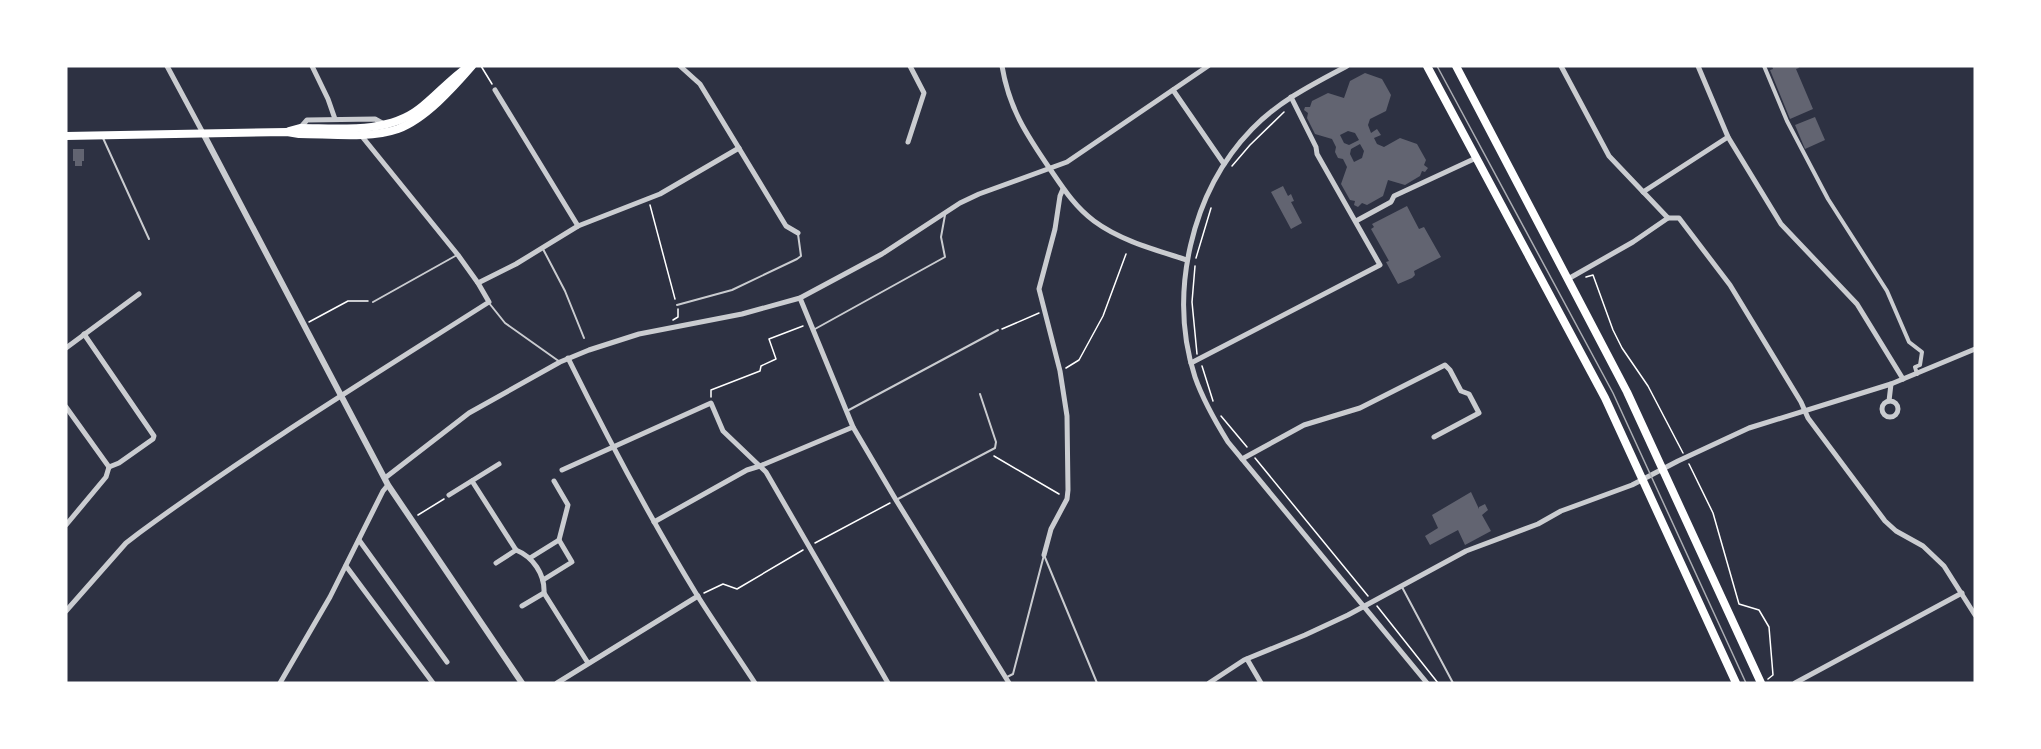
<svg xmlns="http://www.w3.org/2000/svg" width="2041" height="749" font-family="Roboto,sans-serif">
	<rect width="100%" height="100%" fill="#2d3142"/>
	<!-- building -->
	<g fill="#626471" fill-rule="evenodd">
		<polygon points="1772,66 1798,66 1799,68 1796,69 1813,109 1790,119 1770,70 1773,69"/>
		<path d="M1365,73l17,6 9,16 -5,16 -16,8 -2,6 3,8 6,-4 4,6 -7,3 3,6 7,3 16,-9 17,6 9,16 -2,5 4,3 -3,4 -3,-1 -2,5 -15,9 -17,-5 -5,16 -16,9 -5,-2 -4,4 -4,-2 1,-4 -5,-1 -9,-16 6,-17 -4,-8 -5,-1 -3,-6 1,-5 -4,-8 -17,-5 -8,-16 1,-5 -4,-3 1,-3h5l2,-6 16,-8 16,5 6,-17zM1348,131l7,2 4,7 -10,5 -5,-2 -4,-8zM1360,144l4,7 -2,7 -8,4 -4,-8 1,-5z"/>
		<polygon points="1815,117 1825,140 1805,149 1795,125"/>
		<polygon points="73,149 84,149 84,161 82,161 82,166 75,166 75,161 73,161"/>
		<polygon points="1283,186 1288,196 1291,194 1294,201 1291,202 1302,223 1291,229 1271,192"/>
		<polygon points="1407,206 1419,229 1424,227 1441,257 1414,271 1415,275 1412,278 1398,284 1386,262 1389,261 1371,229 1374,227 1372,224"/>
		<polygon points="1471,492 1479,509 1479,507 1485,504 1488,510 1482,515 1491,531 1465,545 1458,530 1430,545 1425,536 1438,528 1432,515"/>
	</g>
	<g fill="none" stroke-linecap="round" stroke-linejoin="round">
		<!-- path -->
		<g stroke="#fff" stroke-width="1.5">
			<polyline points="481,66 492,84"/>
			<polyline points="1232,166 1250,145 1284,112"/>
			<polyline points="650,205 675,299"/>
			<polyline points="1196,258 1211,208"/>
			<polyline points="1195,266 1192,302 1197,354"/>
			<polyline points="1586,277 1593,275 1613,330 1622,348 1648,386 1683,453"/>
			<polyline points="673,320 678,317 678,309"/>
			<polyline points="309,322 348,301 368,301"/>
			<polyline points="1002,329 1039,313"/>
			<polyline points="1202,366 1213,401"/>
			<polyline points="1066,368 1079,360 1103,316 1126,254"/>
			<polyline points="711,397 711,390 760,371 761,366 776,359 769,339 803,326"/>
			<polyline points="1221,416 1247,447"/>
			<polyline points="994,456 1059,494"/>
			<polyline points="1255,458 1368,596"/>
			<polyline points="1689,464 1713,513 1739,604 1759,610 1769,627 1773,675 1768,679"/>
			<polyline points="418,515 444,499"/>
			<polyline points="815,543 890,503"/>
			<polyline points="704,593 723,584 737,589 803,550"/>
			<polyline points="1377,606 1438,683"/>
		</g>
		<!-- service -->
		<g stroke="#caccd0" stroke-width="2">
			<polyline points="103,138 149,239"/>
			<polyline points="543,249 565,291 584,338"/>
			<polyline points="373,302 457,255"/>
			<polyline points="489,303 505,323 560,362"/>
			<polyline points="677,305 732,290 797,259 801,256 798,234"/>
			<polyline points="815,329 945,257 941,237 945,215"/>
			<polyline points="847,411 998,330"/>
			<polyline points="896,500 995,448 996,442 980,394"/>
			<polyline points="1044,555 1097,683"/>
			<polyline points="1402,587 1453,683"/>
			<polyline points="1007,677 1013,674 1044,555"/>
		</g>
		<!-- pedestrian -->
		<polyline stroke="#caccd0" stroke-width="4" points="1764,66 1787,121 1828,199 1887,291 1909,342 1922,352 1920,365 1915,367 1917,374"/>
		<!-- minor -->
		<g stroke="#caccd0" stroke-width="5">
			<polyline points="167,66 203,133"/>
			<polyline points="312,66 328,99 335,119"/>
			<polyline points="680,66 700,84 786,226 798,233"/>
			<path d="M1002,66c7,42 24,68 48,103 13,19 25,38 44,52 27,20 62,29 93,39"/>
			<path d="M1347,66c-34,18 -68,35 -95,63 -61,63 -84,165 -57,248 8,23 20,44 33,65l199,241"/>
			<polyline points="1561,66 1609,156 1668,218 1679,218 1730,285 1801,402 1808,418 1885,521 1896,531 1923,546 1944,566 1975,615"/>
			<polyline points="1698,66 1728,137 1781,224 1857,304 1903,379"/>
			<polyline points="495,90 578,226"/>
			<polyline points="1173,90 1224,164"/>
			<polyline points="300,128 307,120 375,119 384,124"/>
			<polyline points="908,142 924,93 910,66"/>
			<polyline points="1643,192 1728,137"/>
			<polyline points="1356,221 1391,202 1394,196 1476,158"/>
			<polyline points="1568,279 1633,242 1668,218"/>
			<polyline points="478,283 516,264 578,226 660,194 739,148"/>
			<polyline points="800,298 853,427 896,500 1009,683"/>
			<polyline points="84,334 154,436 153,439 119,463 109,467"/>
			<polyline points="66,348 139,294"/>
			<path d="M568,358c40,81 82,160 129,237 19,30 39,59 58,88"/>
			<polyline points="1191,363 1380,265 1317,154 1316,147 1291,97"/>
			<circle cx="1890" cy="409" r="8"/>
			<polyline points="1889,401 1891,384"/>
			<polyline points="66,407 109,467"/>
			<polyline points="1242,459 1304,425 1360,408 1445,365 1450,370 1461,391 1469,394 1479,413 1434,437"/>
			<polyline points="562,470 711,403 723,431 766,472 888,683"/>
			<polyline points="385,478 469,413 560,362 589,350 639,334 742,314 800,298 882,254 960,203 979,194 1067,162 1208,66"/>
			<path d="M472,481l44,69c17,7 29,24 28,43l44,70"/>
			<polyline points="554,481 568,505 559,540"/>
			<polyline points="449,495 499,464"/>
			<polyline points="654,522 747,470 760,466 853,427"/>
			<polyline points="66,525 106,477 109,467"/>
			<polyline points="359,540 447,662"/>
			<polyline points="1044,555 1051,529 1067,499 1068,490 1067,416 1060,371 1039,289 1055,229 1060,196 1063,189"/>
			<polyline points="530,558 559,540 572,562 543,580"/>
			<polyline points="496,563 516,550"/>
			<polyline points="346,566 433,683"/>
			<polyline points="522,606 544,593"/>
			<path d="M66,611l60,-68 13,-10c113,-83 232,-156 350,-231l-11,-19 -20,-28 -98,-121"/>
			<polyline points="1247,659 1261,683"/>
			<polyline points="280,683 330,597 383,491 388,485"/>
			<polyline points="557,683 698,596"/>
			<polyline points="1209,683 1244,660 1305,635 1348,615 1466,551 1538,524 1561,511 1632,485 1678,461 1749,428 1891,384 1975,349"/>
			<polyline points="1795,683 1962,593"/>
		</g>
		<!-- tertiary -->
		<polyline stroke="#caccd0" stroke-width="6" points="203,133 388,485 522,683"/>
		<!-- secondary -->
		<g stroke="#fff" stroke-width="8">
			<path d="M289,131l11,-3c38,0 87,6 119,-19 17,-13 31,-30 50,-43"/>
			<path d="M66,136l221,-4 12,2c30,0 71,5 99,-5 27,-10 55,-41 74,-63"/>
		</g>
		<!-- primary -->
		<g stroke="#fff" stroke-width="8">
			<polyline points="1427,66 1605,398 1736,683"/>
			<polyline points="1456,66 1627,392 1761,683"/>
		</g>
		<!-- tram -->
		<polyline stroke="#abadb3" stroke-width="1.5" points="1437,66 1613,393 1746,683"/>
	</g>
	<!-- border -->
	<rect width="2041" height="749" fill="none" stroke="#ffffff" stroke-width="135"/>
</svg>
